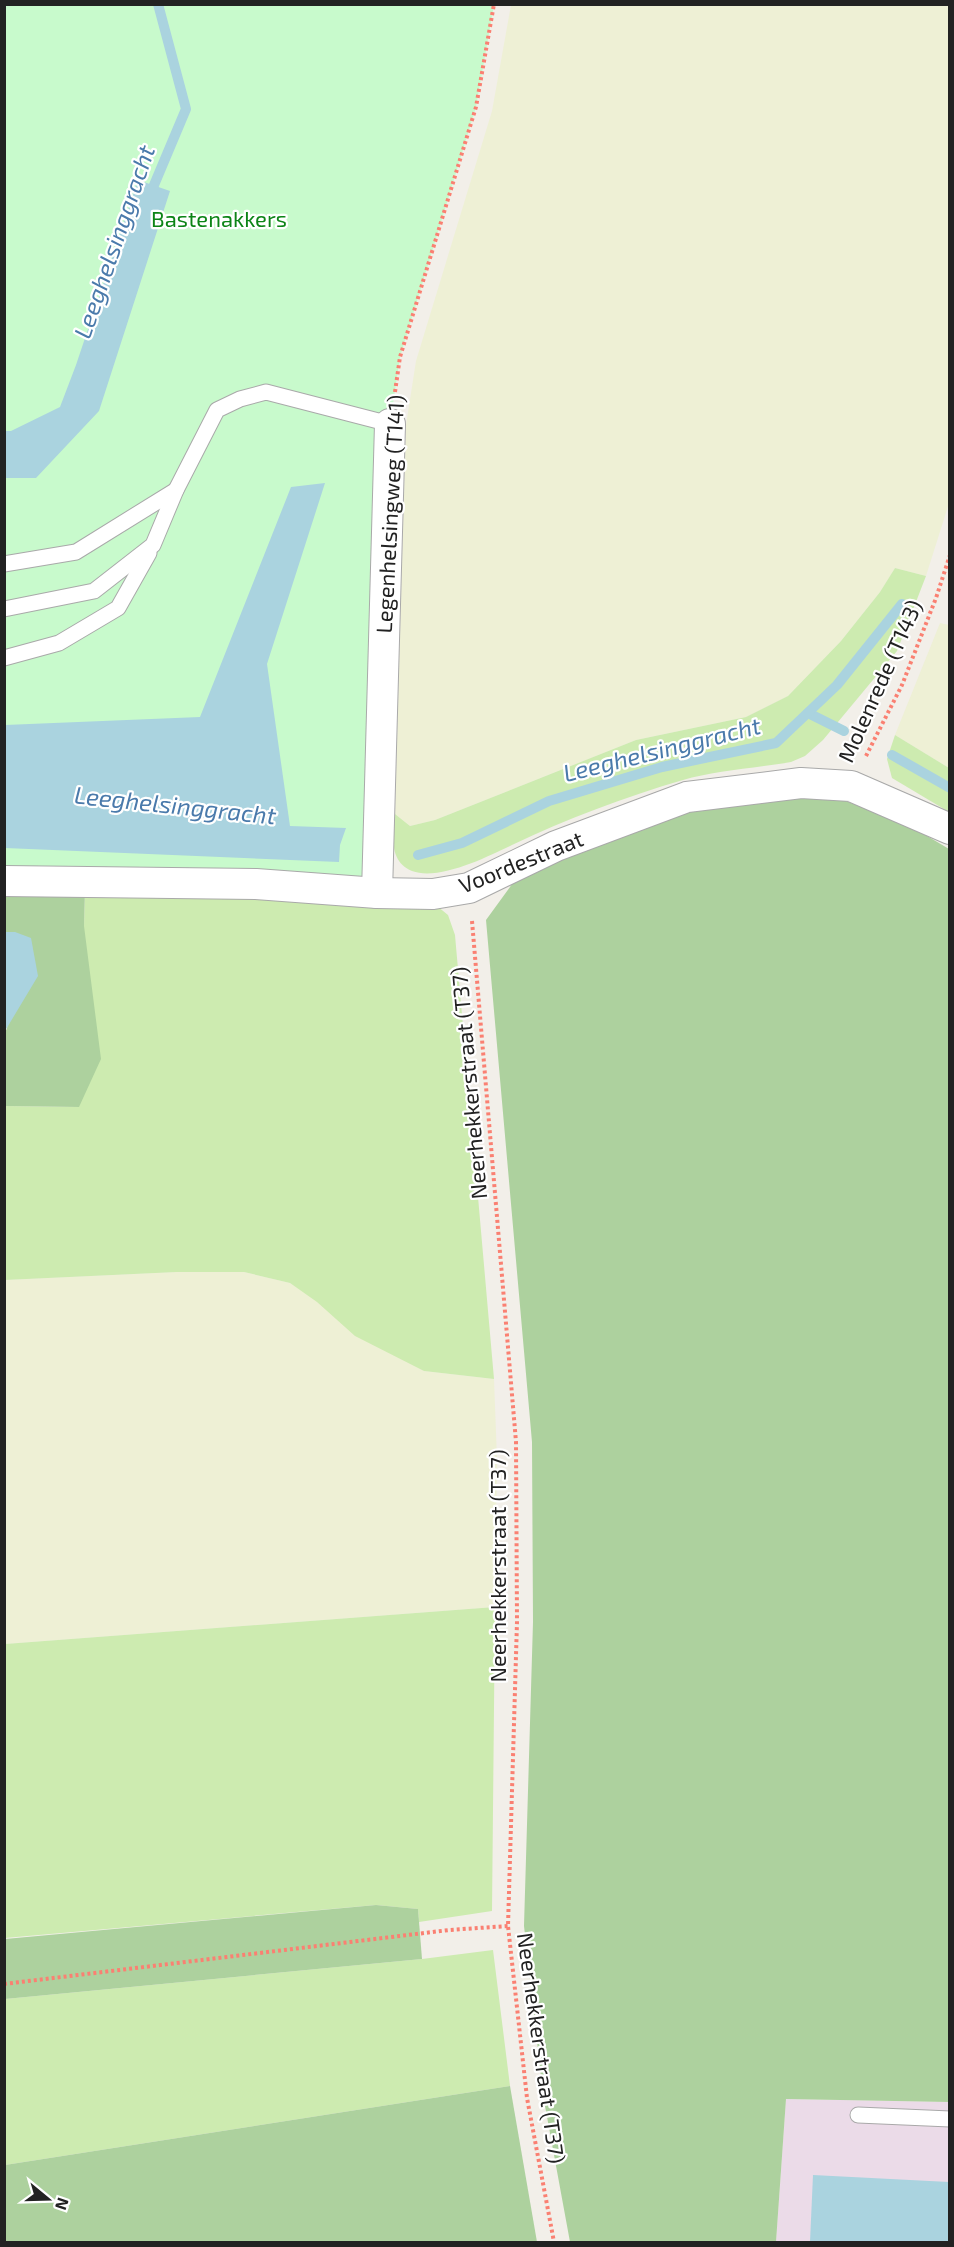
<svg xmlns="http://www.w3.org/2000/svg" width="954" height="2247" font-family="'Exo 2',sans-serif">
	<rect width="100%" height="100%" fill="#f2efe9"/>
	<!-- industrial -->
	<polygon fill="#ebdbe8" points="786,2099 949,2102 949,2242 776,2242"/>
	<!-- farmland -->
	<g fill="#eef0d5">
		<polygon points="511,5 949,5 950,500 926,576 895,568 880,592 841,641 788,696 746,717 636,740 435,820 410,826 395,814 406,425 416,361 492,111"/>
		<polygon points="940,623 949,625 949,768 895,735"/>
		<polygon points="177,1272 244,1272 290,1283 424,1371 494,1379 497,1459 495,1607 5,1644 4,1280"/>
	</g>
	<!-- grass -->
	<g fill="#cdebb0">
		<path d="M895,568l31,8 -29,75 -74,89 -18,16 -14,6c-34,6 -77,9 -108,18 -58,17 -117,39 -171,65 -25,12 -73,36 -100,26 -24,-10 -19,-37 -17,-57l15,12 25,-6 201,-80 110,-23 42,-21 53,-55 39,-49z"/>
		<polygon points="895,735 949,768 949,812 892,778 887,759"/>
		<polygon points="85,890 437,906 448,915 455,935 494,1379 424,1371 355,1336 317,1302 290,1283 244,1272 177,1272 5,1280 4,1106 79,1107"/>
		<polygon points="495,1607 492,1911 419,1922 418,1909 376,1905 5,1938 5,1644"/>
		<polygon points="493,1950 510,2086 5,2165 5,1999 422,1959"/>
	</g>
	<!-- forest -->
	<g fill="#add19e">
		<polygon points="769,795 846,801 912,827 949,849 949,2102 786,2099 776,2242 570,2242 543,2095 524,1926 533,1622 532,1442 486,920 515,880 555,855 688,809"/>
		<polygon points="85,890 84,926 101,1059 79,1107 5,1106 5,1031 7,1029 15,932 5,932 4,892"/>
		<polygon points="376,1905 418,1909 422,1959 5,1999 5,1939"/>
		<polygon points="510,2086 537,2242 5,2242 5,2165"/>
	</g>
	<!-- park -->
	<polygon fill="#c8facc" points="5,5 494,5 476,107 400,357 390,424 377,893 5,881"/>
	<!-- water -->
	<g fill="#aad3df">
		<polygon points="138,180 170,191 99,411 36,478 5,478 5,431 11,431 60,407 76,365"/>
		<polygon points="325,483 267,664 290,826 346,828 340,845 339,862 5,848 5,725 200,717 291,487"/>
		<polygon points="5,932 15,932 31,938 38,976 5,1031"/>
		<polygon points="813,2175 949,2182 949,2242 810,2242"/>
	</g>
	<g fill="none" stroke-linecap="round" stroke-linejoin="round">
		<!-- stream -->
		<g stroke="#aad3df" stroke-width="10">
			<polyline points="149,197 186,109 158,4"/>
			<polyline points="808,713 844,731"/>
			<polyline points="892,755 950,788"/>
			<polyline points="418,855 462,843 549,801 662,767 776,743 837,685 902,604"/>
		</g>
		<defs>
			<g id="lane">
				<polyline points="4,564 76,552 176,490"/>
				<polyline points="4,609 94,591 153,545 176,490 217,410 240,399 266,392 390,424"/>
				<polyline points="4,658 59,643 118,608 149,553"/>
				<polyline points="858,2115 950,2119"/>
			</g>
			<g id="street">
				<polyline points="4,881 256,884 377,893 433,894 469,888 556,846 687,797 801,783 851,786 950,829"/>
				<polyline points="377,893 390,424"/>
			</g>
		</defs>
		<!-- lane casing -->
		<use href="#lane" stroke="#a9a9a9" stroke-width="17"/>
		<!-- street casing -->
		<use href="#street" stroke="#a9a9a9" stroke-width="32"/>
		<!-- path -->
		<g stroke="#fa8072" stroke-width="4" stroke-dasharray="3 3" stroke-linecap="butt">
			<polyline points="395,392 400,357 476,107 494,4"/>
			<polyline points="866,756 902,685 936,598 950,555"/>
			<polyline points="472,921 516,1442 517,1622 508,1926 527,2098 554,2242"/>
			<polyline points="4,1984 449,1930 508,1926"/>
		</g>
		<!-- lane -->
		<use href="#lane" stroke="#fff" stroke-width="15"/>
		<!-- street -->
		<use href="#street" stroke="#fff" stroke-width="30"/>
	</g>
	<g text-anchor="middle" stroke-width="4.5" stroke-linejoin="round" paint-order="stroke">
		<!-- park labels -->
		<g font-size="22" fill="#0c8416" stroke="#fff">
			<text x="219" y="227">Bastenakkers</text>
		</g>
		<!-- street labels -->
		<g font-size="22" fill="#222" stroke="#fff">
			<text transform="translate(390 514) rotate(-87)" y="8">Legenhelsingweg (T141)</text>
			<text transform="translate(880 681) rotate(-66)" y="8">Molenrede (T143)</text>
			<text transform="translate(521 862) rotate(-22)" y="8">Voordestraat</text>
			<text transform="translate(469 1083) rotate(-95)" y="8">Neerhekkerstraat (T37)</text>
			<text transform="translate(498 1566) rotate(-90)" y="8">Neerhekkerstraat (T37)</text>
			<text transform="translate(541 2048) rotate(82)" y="8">Neerhekkerstraat (T37)</text>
		</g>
		<!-- water labels -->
		<g font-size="24" font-style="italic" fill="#4a7aab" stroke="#fff">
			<text transform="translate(115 242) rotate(-71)" y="8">Leeghelsinggracht</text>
			<text transform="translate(662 750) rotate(-14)" y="8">Leeghelsinggracht</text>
			<text transform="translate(175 806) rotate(6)" y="8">Leeghelsinggracht</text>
		</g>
	</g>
	<!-- border -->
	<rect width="954" height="2247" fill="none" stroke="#222222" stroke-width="12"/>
	<!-- north arrow -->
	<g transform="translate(48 2199) rotate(109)" stroke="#ffffff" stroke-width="4.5" paint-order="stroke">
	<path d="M0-4.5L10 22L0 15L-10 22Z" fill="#222222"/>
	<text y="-9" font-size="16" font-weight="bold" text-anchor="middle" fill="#222222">N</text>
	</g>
</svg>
